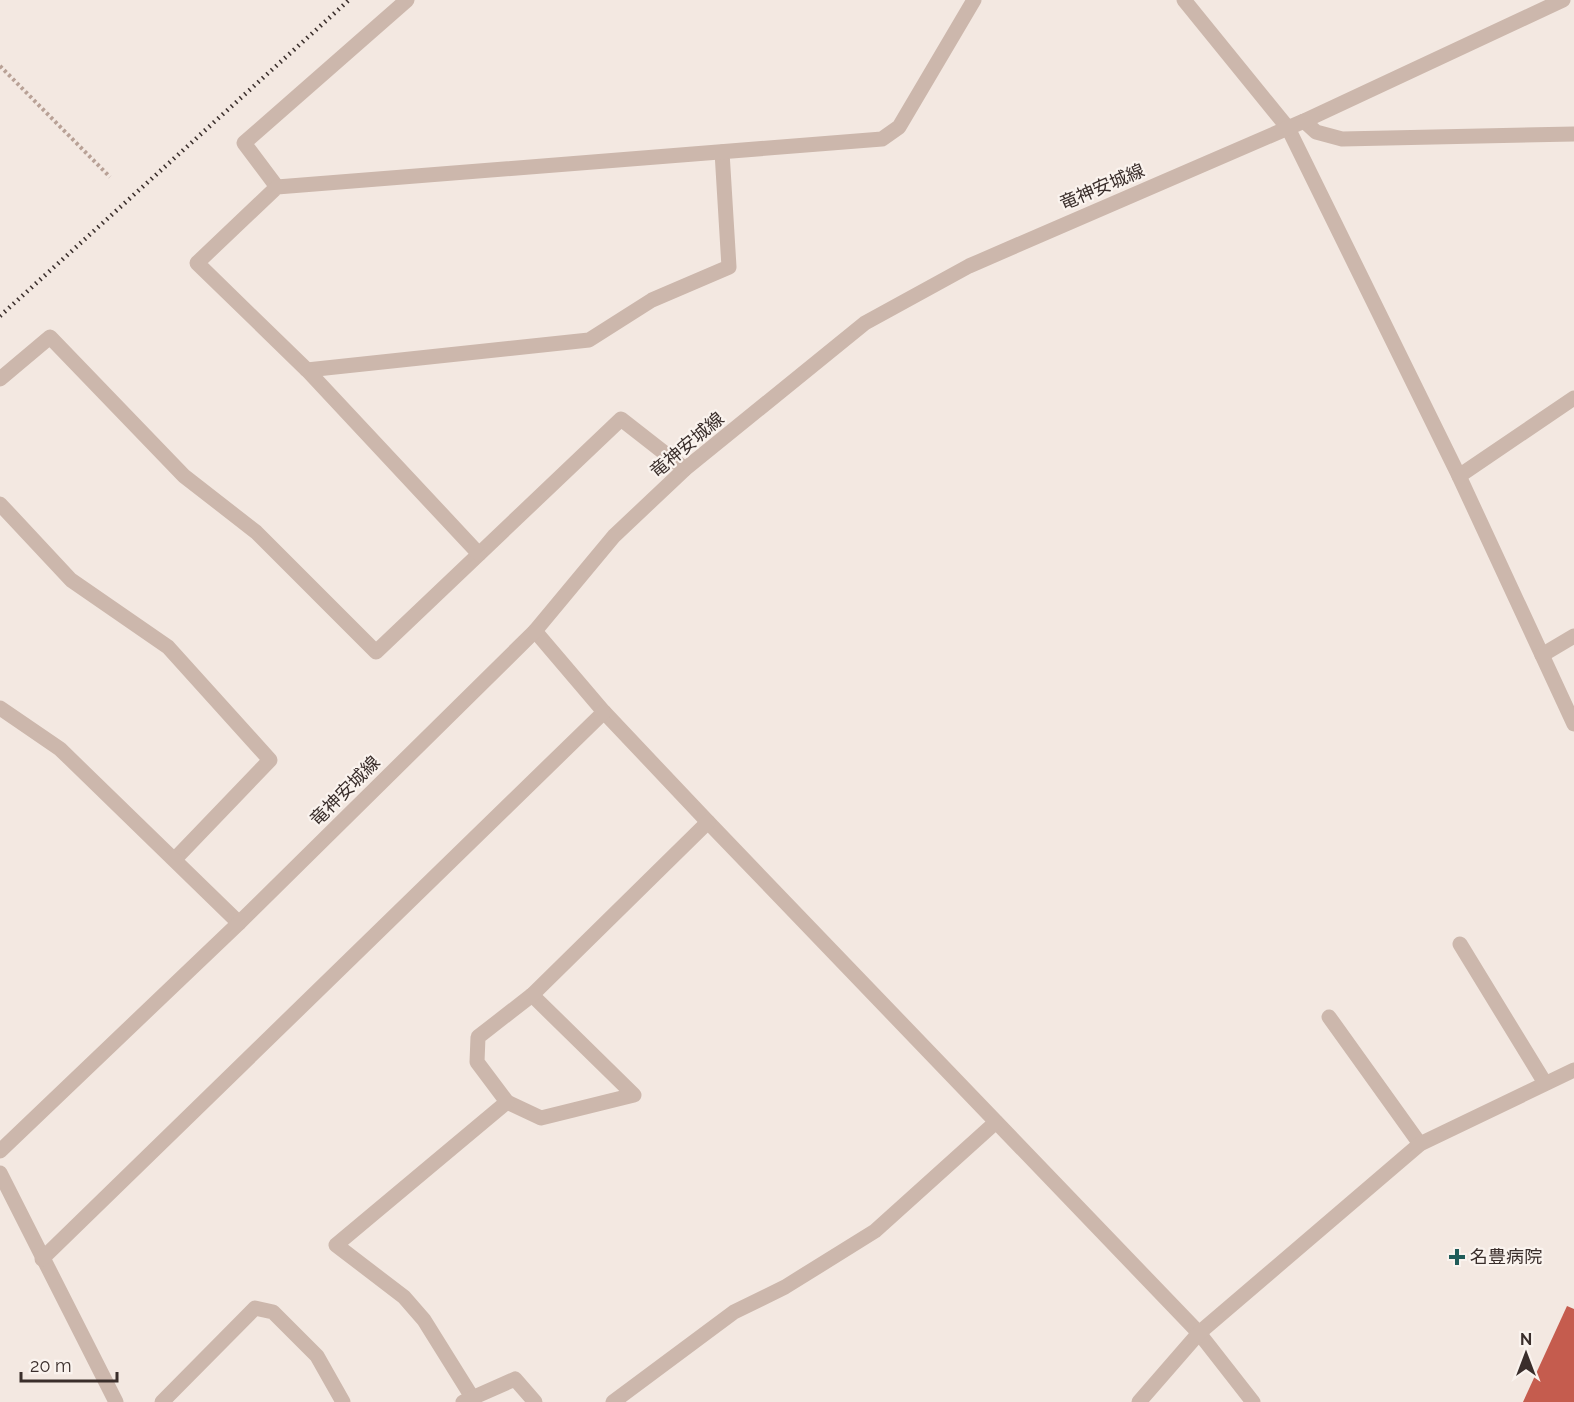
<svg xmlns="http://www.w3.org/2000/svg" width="1574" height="1402" font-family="Raleway,'Noto Sans JP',sans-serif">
	<rect width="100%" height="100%" fill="#f3e8e1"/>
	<!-- building -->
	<polygon fill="#c55c4e" points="1567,1306 1574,1309 1574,1402 1523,1402"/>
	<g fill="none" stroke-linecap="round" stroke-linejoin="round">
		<!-- path -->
		<polyline stroke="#b8a196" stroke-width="4" stroke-dasharray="3 3" stroke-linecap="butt" points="0,66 110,177"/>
		<!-- minor -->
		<g stroke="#ccb7ac" stroke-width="15">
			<polyline points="1184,0 1288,128 1459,476 1574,724"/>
			<polyline points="1304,121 1316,132 1342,139 1574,134"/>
			<polyline points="277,187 244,143 407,0"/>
			<polyline points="307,370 589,340 652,300 729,267 722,152"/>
			<polyline points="0,379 50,337 184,476 256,532 376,652 621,419 685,469"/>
			<polyline points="1459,476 1574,398"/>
			<polyline points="0,504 71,580 168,647 270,760 175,859"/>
			<polyline points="479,554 307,370 197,263 277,187 882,139 899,127 974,0"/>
			<polyline points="535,631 604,712 708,822 1199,1333 1253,1402"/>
			<polyline points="1542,655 1574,636"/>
			<polyline points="0,708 60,749 239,923"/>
			<polyline points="1460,944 1545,1083"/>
			<polyline points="1329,1017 1420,1144"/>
			<polyline points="507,1102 541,1118 634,1095 532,995"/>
			<polyline points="0,1173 116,1402"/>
			<polyline points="42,1259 604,712"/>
			<polyline points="472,1397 424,1320 404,1297 336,1245 507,1102 477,1062 478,1037 532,995 708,822"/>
			<polyline points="162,1402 255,1308 273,1312 317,1356 343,1402"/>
			<polyline points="463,1402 515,1379 535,1402"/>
			<polyline points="613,1402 734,1312 785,1287 875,1231 996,1122"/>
			<polyline points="1139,1402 1199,1333 1420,1144 1574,1070"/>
		</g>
		<!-- tertiary -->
		<polyline stroke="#ccb7ac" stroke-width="15" points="0,1151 239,923 535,631 614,536 685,469 865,323 969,266 1304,121 1563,0"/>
		<!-- rail -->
		<polyline stroke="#3a2e2b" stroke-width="4.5" stroke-dasharray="1.5 4.5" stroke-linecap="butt" points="0,316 349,0"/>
	</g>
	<!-- markers -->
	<path fill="#205c59" stroke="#faf3ee" stroke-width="2" d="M1454 1248h6v6h6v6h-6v6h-6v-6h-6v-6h6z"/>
	<g text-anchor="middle" stroke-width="4.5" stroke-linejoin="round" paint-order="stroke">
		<!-- street labels -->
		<g font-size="18" fill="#3a2e2b" stroke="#faf3ee">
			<text transform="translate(1102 187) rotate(-23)" y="6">竜神安城線</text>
			<text transform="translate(687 445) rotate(-40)" y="6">竜神安城線</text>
			<text transform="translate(345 791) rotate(-45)" y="6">竜神安城線</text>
		</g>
		<!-- poi labels -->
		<g font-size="18" fill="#3a2e2b" stroke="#faf3ee" text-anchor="start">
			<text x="1470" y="1263">名豊病院</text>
		</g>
	</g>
	<!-- north arrow -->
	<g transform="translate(1526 1354)" stroke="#faf3ee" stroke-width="4.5" paint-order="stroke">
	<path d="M0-4.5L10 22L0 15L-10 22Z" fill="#3a2e2b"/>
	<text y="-9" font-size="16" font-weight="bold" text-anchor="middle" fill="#3a2e2b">N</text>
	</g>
	<!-- scale -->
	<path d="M21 1372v9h96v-9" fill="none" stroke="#3a2e2b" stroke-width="3"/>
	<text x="30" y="1372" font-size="18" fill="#3a2e2b" stroke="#faf3ee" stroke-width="4.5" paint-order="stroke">20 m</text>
</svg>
